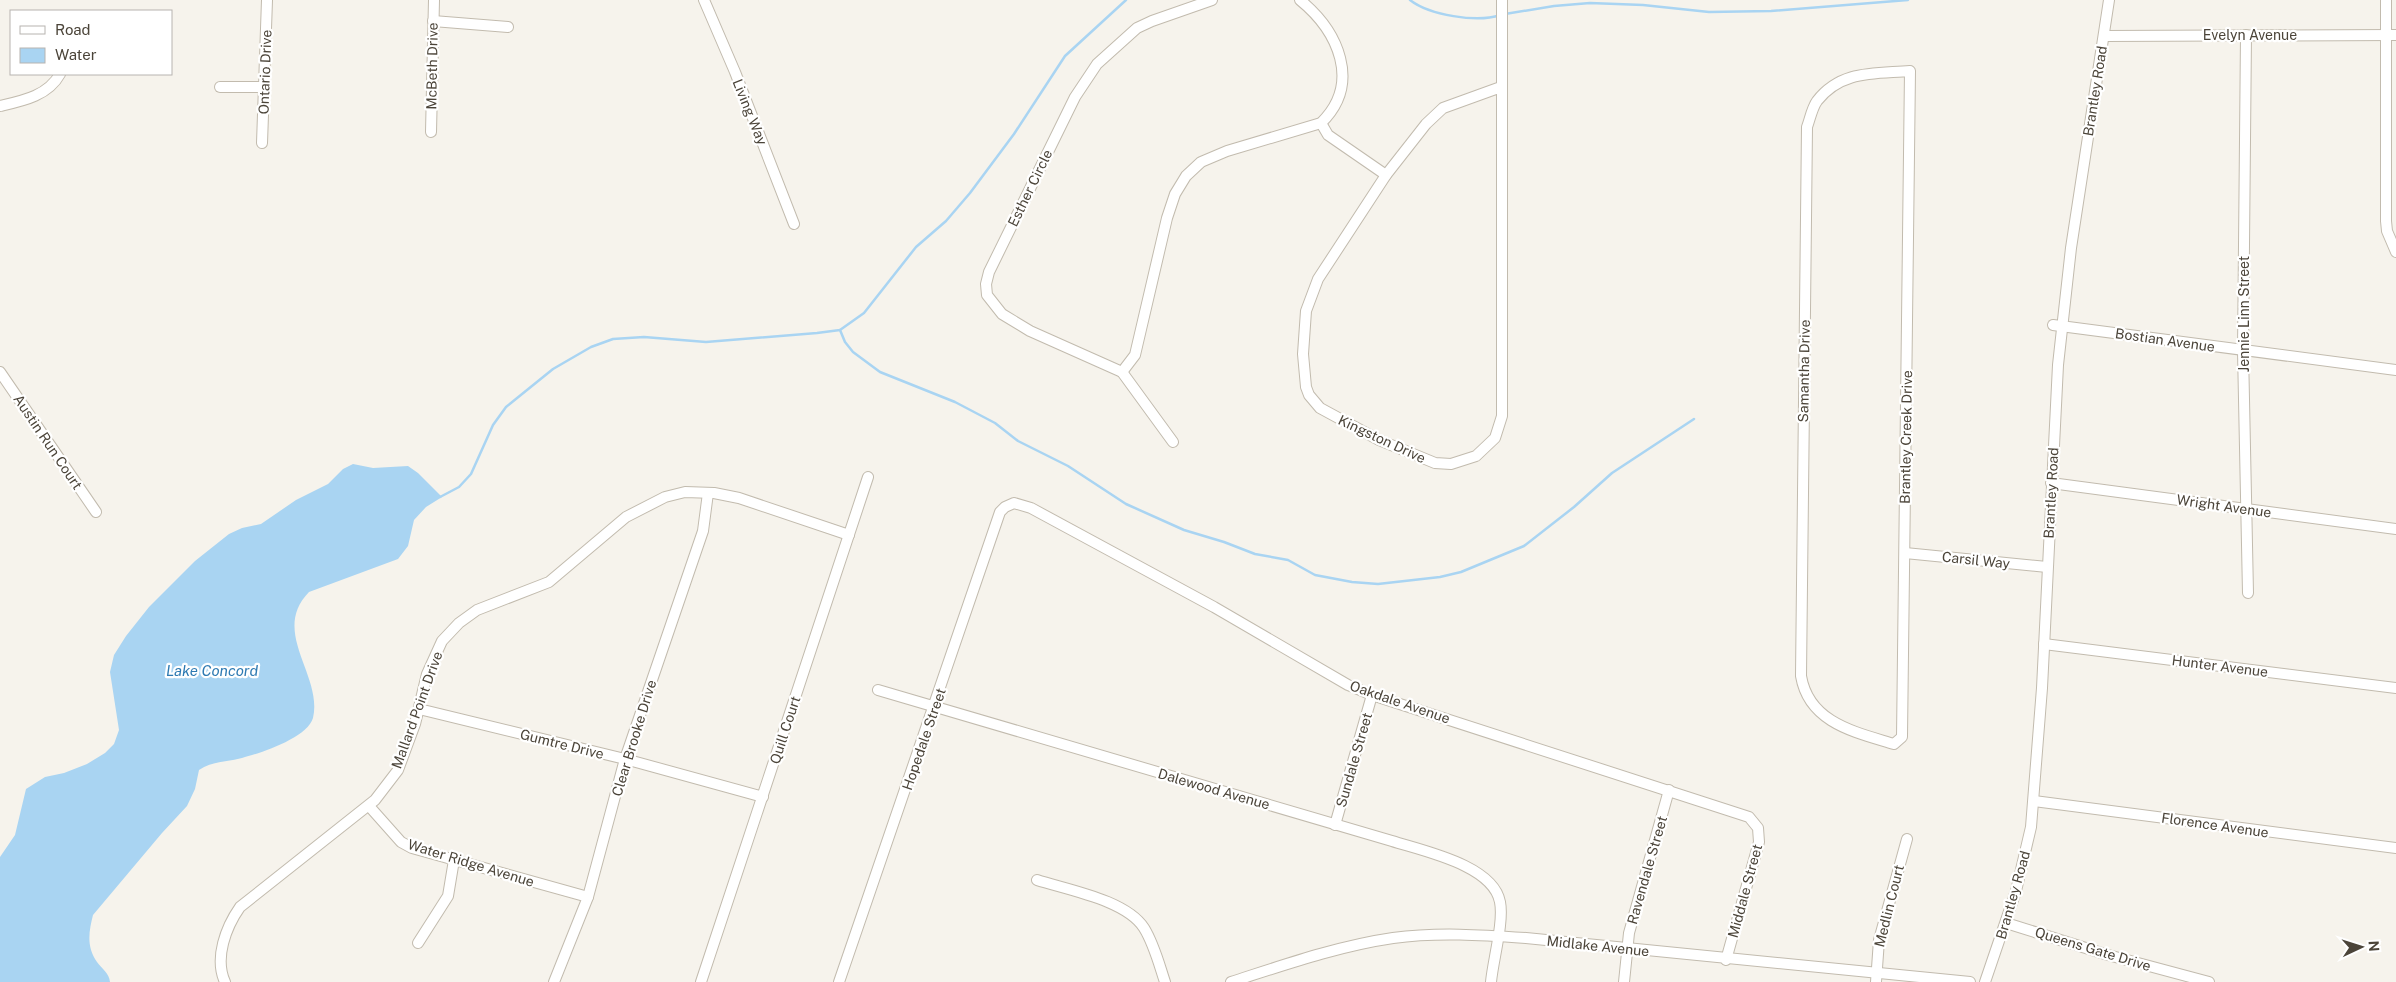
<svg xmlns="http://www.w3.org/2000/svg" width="2396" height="982" font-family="'Public Sans',sans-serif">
	<rect width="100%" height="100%" fill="#f6f3ec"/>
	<!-- water -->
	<path fill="#a9d4f2" d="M353,464l20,4 35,-2 10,7 24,24 -16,10 -12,13 -6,26 -10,13 -89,33c-39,40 14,83 4,126 -6,20 -52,35 -71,40 -15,4 -30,3 -43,12l-4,19 -8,17 -25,27 -69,82c-4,16 -7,32 4,47 5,7 12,11 13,20h-110v-125l15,-22 11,-46 19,-12 19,-4 23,-9 18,-11 9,-9 5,-14 -9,-58 4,-17 12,-19 23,-29 46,-46 34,-27 13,-6 19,-4 35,-24 32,-16 15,-15z"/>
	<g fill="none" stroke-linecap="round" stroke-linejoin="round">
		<!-- stream -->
		<g stroke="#a9d4f2" stroke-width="2.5">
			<path d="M1410,0c19,15 67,23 90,15"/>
			<polyline points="1505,14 1554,6 1590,3 1643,5 1709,12 1771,11 1908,0"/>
			<polyline points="840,330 845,342 853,352 880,372 955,402 995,423 1018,441 1068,466 1126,504 1184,530 1224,542 1255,554 1288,560 1315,575 1352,582 1378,584 1440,577 1461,572 1524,546 1574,507 1612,473 1694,419"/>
			<polyline points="440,497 459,487 471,474 493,425 506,407 553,369 591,347 613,339 644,337 706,342 817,333 840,330 864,313 916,247 946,221 970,193 1014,134 1065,56 1126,0"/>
		</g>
		<defs>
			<g id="minor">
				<polyline points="704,0 735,72 794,224"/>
				<polyline points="2386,0 2386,221 2387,231 2396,252"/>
				<polyline points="433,21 508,27"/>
				<polyline points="2246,35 2243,351 2248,593"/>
				<polyline points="2104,36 2396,35"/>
				<path d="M1910,71l-8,666 -8,7c-39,-12 -85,-21 -93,-68l6,-549c3,-8 5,-19 10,-26 24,-31 57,-27 93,-30z"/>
				<polyline points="220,87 264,87"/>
				<polyline points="1501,87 1443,108 1426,124 1386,175 1318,279 1306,311 1303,354 1306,387 1309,395 1320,408 1379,440 1435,463 1451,464 1476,456 1495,438 1502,416 1502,0"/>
				<path d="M0,106c22,-5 48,-10 60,-32"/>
				<polyline points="1321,123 1328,135 1386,175"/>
				<polyline points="431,132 434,0"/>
				<polyline points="262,143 267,0"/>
				<polyline points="2053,325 2396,370"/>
				<polyline points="0,372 96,512"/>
				<path d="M1122,372l13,-17 32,-137 8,-24 11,-18 15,-14 26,-11 94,-28c41,-40 17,-92 -21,-123"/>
				<polyline points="1173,442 1122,372 1030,331 1002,314 987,295 986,284 989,272 1075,97 1097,64 1137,28 1152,21 1212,0"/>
				<polyline points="2051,483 2396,529"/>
				<polyline points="1905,553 2047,567"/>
				<polyline points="2044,644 2396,688"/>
				<path d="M878,690l514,151c31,10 101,24 108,61 4,20 -7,58 -9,80"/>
				<polyline points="419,709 625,759 763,797"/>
				<polyline points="2034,801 2396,848"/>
				<polyline points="369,806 401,842 412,848 588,897"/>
				<polyline points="1335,825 1372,695"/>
				<path d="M1037,880c31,10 89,20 107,48 10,16 15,36 21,54"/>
				<polyline points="2006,923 2108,955 2209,982"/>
				<polyline points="418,943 448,896 454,860"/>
				<path d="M225,982c-11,-24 1,-55 15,-75l135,-107 23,-30 17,-46 12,-50 15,-33 17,-18 18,-13 72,-28 77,-65 39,-20 20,-5 29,1 25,5 110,37"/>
				<polyline points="554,982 588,897 625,759 703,531 708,493"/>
				<polyline points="701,982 868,477"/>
				<polyline points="839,982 1000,512 1005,507 1014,503 1031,508 1214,607 1348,685 1372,695 1749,817 1758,828 1759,842 1726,960"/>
				<path d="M1231,982c53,-17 107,-36 162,-44 44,-6 89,-3 133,0l444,44"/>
				<polyline points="1624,982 1629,933 1669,790"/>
				<polyline points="1876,982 1879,940 1907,839"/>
				<polyline points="1985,982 2016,891 2031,827 2042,688 2058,365 2071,248 2109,0"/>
			</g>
		</defs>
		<!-- minor casing -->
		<use href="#minor" stroke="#c2bbae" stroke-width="12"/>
		<!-- minor -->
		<use href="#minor" stroke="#fff" stroke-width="10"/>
	</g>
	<g text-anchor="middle" stroke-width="4.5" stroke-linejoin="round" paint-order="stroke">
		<!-- street labels -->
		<g font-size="14" fill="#4b4439" stroke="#fff">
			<text x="2250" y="40">Evelyn Avenue</text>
			<text transform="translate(432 66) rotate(-89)" y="5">McBeth Drive</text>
			<text transform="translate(265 72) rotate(-88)" y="5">Ontario Drive</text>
			<text transform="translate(2095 91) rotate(-81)" y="5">Brantley Road</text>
			<text transform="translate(750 112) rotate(68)" y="5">Living Way</text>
			<text transform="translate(1030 188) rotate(-64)" y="5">Esther Circle</text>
			<text transform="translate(2244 314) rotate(-90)" y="5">Jennie Linn Street</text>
			<text transform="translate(2165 340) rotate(8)" y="5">Bostian Avenue</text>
			<text transform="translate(1804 371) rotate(-89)" y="5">Samantha Drive</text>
			<text transform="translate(1906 437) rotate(-89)" y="5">Brantley Creek Drive</text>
			<text transform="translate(1382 439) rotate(25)" y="5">Kingston Drive</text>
			<text transform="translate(48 442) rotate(56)" y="5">Austin Run Court</text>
			<text transform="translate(2051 493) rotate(-87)" y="5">Brantley Road</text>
			<text transform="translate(2224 506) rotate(8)" y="5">Wright Avenue</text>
			<text transform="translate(1976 560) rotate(6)" y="5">Carsil Way</text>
			<text transform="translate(2220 666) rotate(7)" y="5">Hunter Avenue</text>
			<text transform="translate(1400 702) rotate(19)" y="5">Oakdale Avenue</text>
			<text transform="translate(417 710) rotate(-70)" y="5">Mallard Point Drive</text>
			<text transform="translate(785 730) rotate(-72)" y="5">Quill Court</text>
			<text transform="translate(634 738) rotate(-73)" y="5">Clear Brooke Drive</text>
			<text transform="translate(924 739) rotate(-71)" y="5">Hopedale Street</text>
			<text transform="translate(562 744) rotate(14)" y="5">Gumtre Drive</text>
			<text transform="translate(1354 760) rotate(-74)" y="5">Sundale Street</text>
			<text transform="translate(1214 789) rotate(16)" y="5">Dalewood Avenue</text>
			<text transform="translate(2215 825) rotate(8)" y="5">Florence Avenue</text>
			<text transform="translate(471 863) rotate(17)" y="5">Water Ridge Avenue</text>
			<text transform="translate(1647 870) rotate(-74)" y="5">Ravendale Street</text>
			<text transform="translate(1745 891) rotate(-75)" y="5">Middale Street</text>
			<text transform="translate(2013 895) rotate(-74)" y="5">Brantley Road</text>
			<text transform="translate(1889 906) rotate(-76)" y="5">Medlin Court</text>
			<text transform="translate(1598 946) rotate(6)" y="5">Midlake Avenue</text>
			<text transform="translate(2093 949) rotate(17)" y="5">Queens Gate Drive</text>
		</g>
		<!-- water labels -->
		<g font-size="15" font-style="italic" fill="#2e7ab2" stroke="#fff">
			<text x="212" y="676">Lake Concord</text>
		</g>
	</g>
	<!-- legend -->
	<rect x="10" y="10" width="162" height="65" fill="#ffffff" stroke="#b7b4b0"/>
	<rect x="20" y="26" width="25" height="8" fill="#ffffff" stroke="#b7b4b0"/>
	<text x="55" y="35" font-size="15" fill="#4b4439">Road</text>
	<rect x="20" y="48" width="25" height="15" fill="#a9d4f2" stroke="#b7b4b0"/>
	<text x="55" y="60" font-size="15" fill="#4b4439">Water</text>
	<!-- north arrow -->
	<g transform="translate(2361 947) rotate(86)" stroke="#ffffff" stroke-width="4" paint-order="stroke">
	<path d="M0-4L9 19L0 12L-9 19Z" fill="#4b4439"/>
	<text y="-8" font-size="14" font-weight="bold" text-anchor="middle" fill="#4b4439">N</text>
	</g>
</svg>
